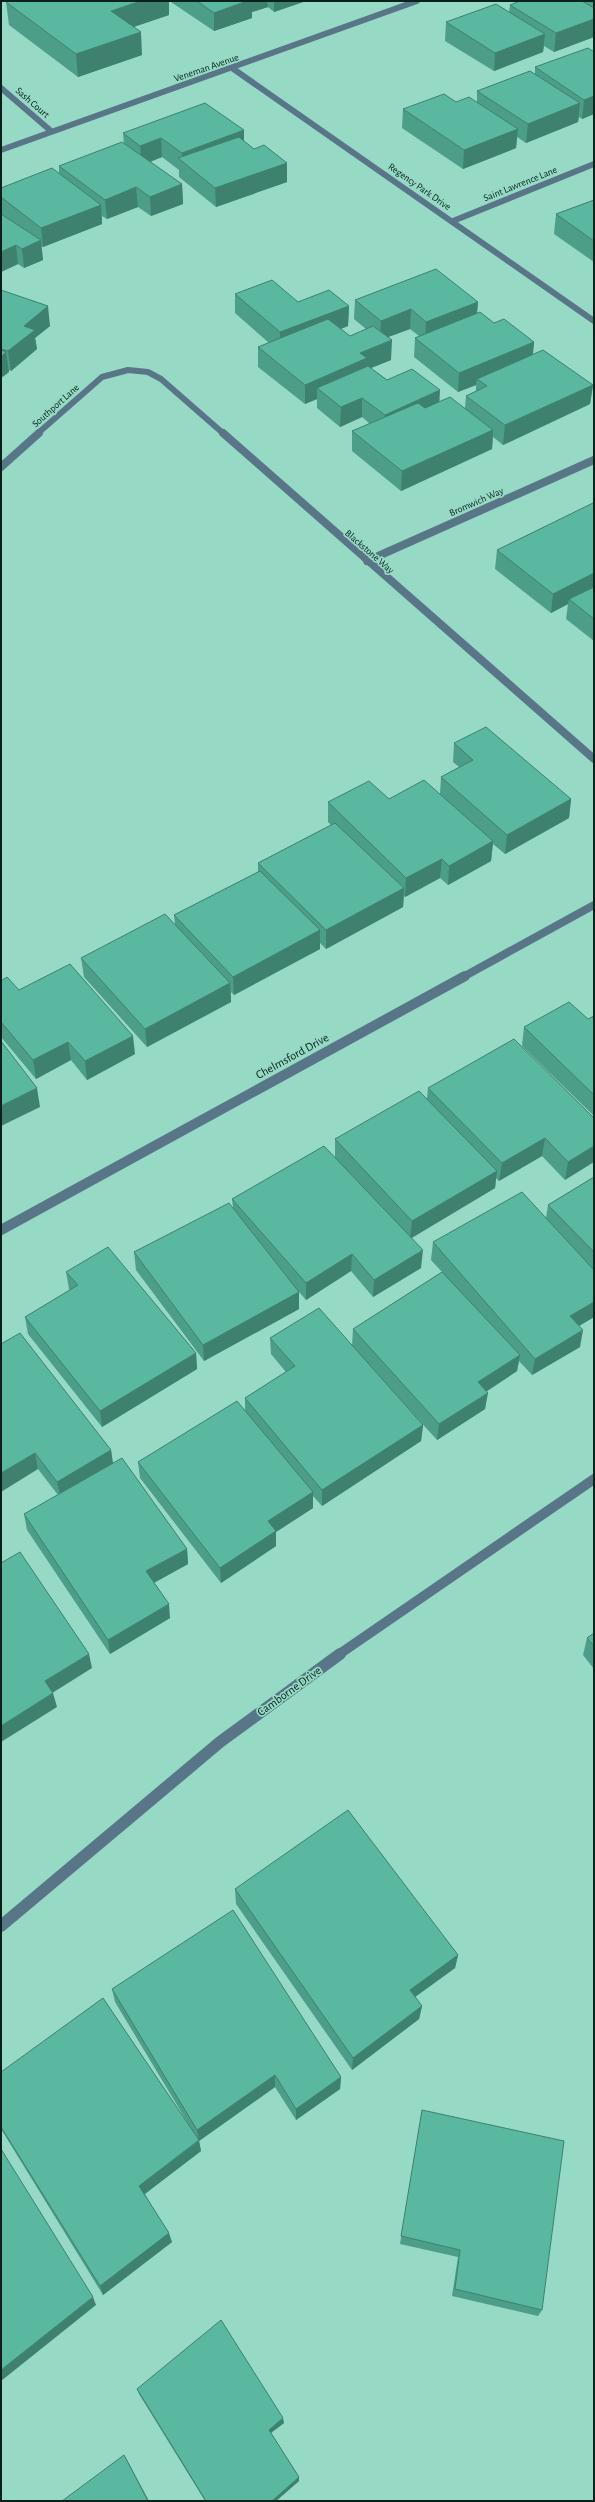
<svg xmlns="http://www.w3.org/2000/svg" width="595" height="2502" font-family="'Alegreya Sans',sans-serif">
	<rect width="100%" height="100%" fill="#96d9c5"/>
	<g fill="none" stroke-linecap="round" stroke-linejoin="round">
		<!-- minor-far3 -->
		<g stroke="#587688" stroke-width="6">
			<polyline points="232,68 594,321"/>
			<polyline points="1,88 51,131"/>
			<polyline points="1,150 417,1"/>
			<polyline points="453,221 594,164"/>
			<polyline points="37,434 102,377 128,370 148,372 161,379 224,434"/>
		</g>
		<!-- minor-far2 -->
		<g stroke="#587688" stroke-width="8">
			<polyline points="223,433 594,759"/>
			<polyline points="1,467 39,433"/>
			<polyline points="367,561 594,460"/>
			<polyline points="463,977 594,905"/>
		</g>
		<!-- minor-far1 -->
		<g stroke="#587688" stroke-width="10">
			<polyline points="1,1230 465,976"/>
			<polyline points="338,1655 594,1479"/>
		</g>
		<!-- minor -->
		<polyline stroke="#587688" stroke-width="12" points="1,1926 220,1742 340,1654"/>
	</g>
	<!-- wall -->
	<g fill="#4d9e89" fill-rule="evenodd">
		<polygon points="171,1 306,1 274,12 268,7 252,12 252,18 214,31 171,2"/>
		<polygon points="520,1 594,1 594,37 554,52 544,46 543,52 494,71 445,41 446,22 509,12 510,5"/>
		<polygon points="6,2 169,15 133,27 142,55 78,77 9,25"/>
		<polygon points="593,46 594,46 594,114 582,119 579,117 578,122 526,143 517,137 516,148 463,169 402,128 403,109 456,102 477,102 477,91 535,74 535,67 593,51"/>
		<polygon points="123,133 244,141 287,182 216,207 179,177 179,170 162,157 150,162 182,184 183,204 151,216 138,207 107,219 102,216 102,224 43,247 41,246 43,260 24,268 18,264 1,272 1,188 59,174 59,166 124,144"/>
		<polygon points="594,200 594,262 554,234 556,214"/>
		<polygon points="1,290 50,326 35,338 37,349 11,371 9,370 9,372 1,378"/>
		<path d="M235,294l63,8 51,4 -1,20 -7,3 9,7 16,-7 -12,-10 1,-19 123,2 -1,11 17,10 40,19 -1,12 60,31 -3,19 -87,41 -10,-8 -1,12 -91,42 -49,-40v-20l18,-7 -8,-7 -22,10 -23,-19v-9l-12,5 -47,-37v-20l11,-4 -34,-30zM410,329l9,7 -4,2 -1,19 44,35 18,-7v6l-10,5 -1,12 -26,-6 -52,-22 -16,-12 20,-8 -3,-23z"/>
		<polygon points="594,504 594,641 566,619 568,604 551,613 495,569 497,550"/>
		<polygon points="454,743 571,799 569,818 505,854 493,844 491,861 448,885 440,878 405,897 404,896 403,907 326,949 320,943 320,949 234,995 231,992 231,1002 147,1047 84,977 81,958 175,925 174,915 258,872 258,863 331,825 328,822 328,802 389,799 440,794 441,777 459,767 453,762"/>
		<polygon points="1,981 19,990 135,1054 87,1080 71,1060 36,1079 1,1037"/>
		<polygon points="594,1016 594,1116 522,1046 524,1027 588,1019"/>
		<polygon points="428,1088 594,1118 565,1180 542,1156 499,1181 496,1178 495,1188 411,1238 421,1268 373,1297 351,1271 306,1300 299,1292 299,1309 204,1361 136,1270 134,1252 233,1207 232,1199 335,1157 335,1139 427,1098"/>
		<polygon points="594,1177 594,1317 579,1326 580,1347 532,1375 519,1361 517,1371 487,1391 485,1409 437,1440 352,1346 353,1329 442,1272 431,1260 433,1242 546,1218 548,1205"/>
		<polygon points="66,1272 196,1353 197,1369 102,1427 28,1334 25,1317 70,1290 69,1289"/>
		<polygon points="270,1338 423,1425 421,1441 322,1506 313,1496 313,1508 276,1532 276,1546 221,1583 140,1478 138,1462 245,1410 245,1398 286,1372 271,1354"/>
		<polygon points="1,1344 111,1450 113,1463 187,1549 188,1564 154,1583 170,1618 110,1654 27,1530 24,1514 58,1495 38,1469"/>
		<polygon points="594,1633 594,1669 583,1655 587,1638"/>
		<polygon points="235,1889 458,1955 455,1968 415,1997 422,2006 419,2019 352,2070 236,1904"/>
		<polygon points="112,1989 341,2077 340,2089 296,2120 275,2087 199,2141 201,2151 145,2194 172,2242 103,2295 1,2129 1,2072 189,2125 115,2002"/>
		<polygon points="422,2110 542,2310 538,2316 452,2296 458,2257 400,2244"/>
		<polygon points="137,2389 284,2423 271,2433 299,2477 299,2481 276,2501 205,2501 139,2394"/>
	</g>
	<!-- shaded-wall -->
	<g fill="#3e816f">
		<polygon points="141,1 169,1 169,15 113,34 111,11"/>
		<polygon points="247,1 267,1 268,7 252,12 252,18 214,31 214,13"/>
		<polygon points="274,1 306,1 274,12"/>
		<polygon points="594,19 594,37 554,52 556,33"/>
		<polygon points="141,32 142,55 78,77 76,54"/>
		<polygon points="545,34 543,52 494,71 495,53"/>
		<polygon points="594,96 594,114 582,119 584,100"/>
		<polygon points="580,103 578,122 526,143 528,124"/>
		<polygon points="518,129 516,148 463,169 464,150"/>
		<polygon points="244,130 244,150 182,161 182,153"/>
		<polygon points="161,138 162,157 142,165 140,146"/>
		<polygon points="287,163 287,182 216,207 215,188"/>
		<polygon points="182,184 183,204 151,216 150,197"/>
		<polygon points="136,187 138,207 107,219 105,200"/>
		<polygon points="101,205 102,224 43,247 41,228"/>
		<polygon points="41,240 43,260 24,268 22,249"/>
		<polygon points="16,245 18,264 1,272 1,252"/>
		<polygon points="478,302 476,322 425,342 426,322"/>
		<polygon points="48,306 50,326 35,338 37,349 11,371 8,351 24,326"/>
		<polygon points="349,306 348,326 280,352 280,332"/>
		<polygon points="411,309 410,329 380,340 381,321"/>
		<polygon points="392,340 391,360 366,370 317,388 317,399 305,404 305,385 360,353"/>
		<polygon points="534,342 532,362 477,379 476,385 458,392 459,373"/>
		<polygon points="6,352 9,372 1,378 1,357"/>
		<polygon points="593,385 590,404 503,445 505,425"/>
		<polygon points="440,390 439,410 384,435 385,415"/>
		<polygon points="362,398 362,417 340,427 341,407"/>
		<polygon points="493,430 492,449 401,491 402,471"/>
		<polygon points="594,573 594,591 569,599 568,604 551,613 553,594"/>
		<polygon points="571,799 569,818 505,854 507,835"/>
		<polygon points="493,841 491,861 448,885 449,866"/>
		<polygon points="442,859 440,878 405,897 406,878"/>
		<polygon points="404,888 403,907 326,949 326,930"/>
		<polygon points="320,930 320,949 234,995 233,977"/>
		<polygon points="230,983 231,1002 147,1047 145,1029"/>
		<polygon points="133,1036 135,1054 87,1080 85,1061"/>
		<polygon points="68,1042 71,1060 36,1079 33,1060"/>
		<polygon points="37,1088 40,1107 1,1126 1,1106"/>
		<polygon points="545,1138 542,1156 499,1181 502,1163"/>
		<polygon points="594,1146 594,1162 565,1180 568,1162"/>
		<polygon points="497,1171 495,1188 410,1239 412,1221"/>
		<polygon points="423,1250 421,1268 373,1297 374,1280"/>
		<polygon points="352,1254 351,1271 306,1300 306,1283"/>
		<polygon points="299,1292 299,1309 204,1361 203,1345"/>
		<polygon points="594,1302 594,1317 567,1333 570,1316"/>
		<polygon points="583,1330 580,1347 532,1375 535,1359"/>
		<polygon points="196,1353 197,1369 102,1427 100,1411"/>
		<polygon points="520,1355 517,1371 475,1399 478,1382"/>
		<polygon points="488,1393 485,1409 437,1440 439,1424"/>
		<polygon points="423,1425 421,1441 322,1506 322,1490"/>
		<polygon points="111,1450 113,1465 61,1498 57,1482"/>
		<polygon points="35,1453 38,1469 1,1492 1,1473"/>
		<polygon points="313,1492 313,1508 276,1532 276,1546 221,1583 220,1568 268,1521"/>
		<polygon points="187,1549 188,1564 148,1586 146,1571"/>
		<polygon points="169,1604 170,1618 110,1654 108,1640"/>
		<polygon points="89,1654 92,1668 49,1695 45,1681"/>
		<polygon points="53,1693 57,1707 1,1742 1,1726"/>
		<polygon points="458,1955 455,1968 408,2002 410,1990"/>
		<polygon points="422,2006 419,2019 352,2070 353,2058"/>
		<polygon points="275,2075 275,2087 199,2141 201,2151 142,2196 139,2186 199,2141 197,2130"/>
		<polygon points="341,2077 340,2089 296,2120 296,2109"/>
		<polygon points="169,2233 172,2242 103,2295 100,2286"/>
		<polygon points="93,2297 96,2305 1,2381 1,2370"/>
		<polygon points="283,2418 284,2423 269,2434 269,2430"/>
		<polygon points="124,2455 127,2460 149,2501 148,2501"/>
		<polygon points="299,2477 299,2481 276,2501 272,2501"/>
	</g>
	<!-- building -->
	<g fill="#59b89f" stroke="#3e816f">
		<polygon points="9,1 141,1 111,11 141,32 76,54 6,2"/>
		<polygon points="197,1 247,1 214,13"/>
		<polygon points="520,1 582,1 594,8 594,19 556,33 510,5"/>
		<polygon points="496,4 545,34 495,53 446,22"/>
		<polygon points="588,48 594,52 594,96 584,100 535,67"/>
		<polygon points="530,71 580,103 528,124 477,91"/>
		<polygon points="444,94 456,102 469,97 518,129 464,150 403,109"/>
		<polygon points="205,103 244,130 182,153 161,138 140,146 123,133"/>
		<polygon points="239,137 254,149 264,145 287,163 215,188 178,158"/>
		<polygon points="122,142 182,184 150,197 136,187 105,200 59,166"/>
		<polygon points="52,168 101,205 41,228 1,197 1,188"/>
		<polygon points="594,200 594,241 556,214"/>
		<polygon points="1,214 41,240 22,249 16,245 1,252"/>
		<polygon points="436,269 478,302 426,322 411,309 381,321 355,300"/>
		<polygon points="272,280 298,302 329,290 349,306 280,332 235,294"/>
		<polygon points="1,290 48,306 24,326 35,330 8,351 1,349"/>
		<polygon points="480,312 494,323 504,319 534,342 459,373 415,338"/>
		<polygon points="328,319 350,336 373,326 392,340 360,353 367,358 305,385 258,347"/>
		<polygon points="1,350 6,352 1,357"/>
		<polygon points="543,350 593,385 505,425 466,396 487,386 477,379"/>
		<polygon points="368,366 387,380 412,369 440,390 385,415 362,398 341,407 317,388"/>
		<polygon points="450,397 493,430 402,471 352,431 418,403 425,408"/>
		<polygon points="593,503 594,504 594,573 553,594 497,550"/>
		<polygon points="594,587 594,619 569,599"/>
		<polygon points="486,727 571,799 507,835 441,777 473,760 454,743"/>
		<polygon points="424,780 493,841 449,866 442,859 406,878 328,802 369,781 389,799"/>
		<polygon points="335,823 404,888 326,930 258,863"/>
		<polygon points="260,871 320,930 233,977 174,915"/>
		<polygon points="165,914 230,983 145,1029 81,958"/>
		<polygon points="70,964 133,1036 85,1061 68,1042 33,1060 1,1022 1,981 7,977 19,990"/>
		<polygon points="569,1002 588,1019 594,1016 594,1095 524,1027"/>
		<polygon points="514,1039 594,1118 594,1146 568,1162 545,1138 502,1163 428,1088"/>
		<polygon points="1,1041 37,1088 1,1106"/>
		<polygon points="419,1091 497,1171 412,1221 335,1139"/>
		<polygon points="324,1146 423,1250 374,1280 352,1254 306,1283 232,1199"/>
		<polygon points="594,1177 594,1252 548,1205"/>
		<polygon points="522,1192 594,1270 594,1302 570,1316 583,1330 535,1359 433,1242"/>
		<polygon points="229,1203 299,1292 203,1345 134,1252"/>
		<polygon points="108,1247 196,1353 100,1411 25,1317 78,1285 66,1272"/>
		<polygon points="442,1272 520,1355 478,1382 488,1393 439,1424 353,1329"/>
		<polygon points="319,1308 423,1425 322,1490 245,1398 295,1366 270,1338"/>
		<polygon points="20,1333 111,1450 57,1482 35,1453 1,1473 1,1344"/>
		<polygon points="237,1401 313,1492 268,1521 276,1531 220,1568 138,1462"/>
		<polygon points="122,1458 187,1549 146,1571 169,1604 108,1640 24,1514"/>
		<polygon points="20,1552 89,1654 45,1681 53,1693 1,1726 1,1563"/>
		<polygon points="594,1633 594,1646 587,1638"/>
		<polygon points="348,1810 458,1955 410,1990 422,2006 353,2058 235,1889"/>
		<polygon points="233,1910 341,2077 296,2109 275,2075 197,2130 112,1989"/>
		<polygon points="103,1998 199,2140 139,2186 169,2233 100,2286 1,2127 1,2072"/>
		<polygon points="422,2110 564,2141 542,2310 455,2289 460,2250 401,2236"/>
		<polygon points="1,2149 93,2297 1,2370"/>
		<polygon points="221,2320 283,2418 269,2430 299,2477 272,2501 206,2501 137,2389"/>
		<polygon points="124,2455 148,2501 62,2501"/>
	</g>
	<g text-anchor="middle" stroke-width="3.5" stroke-linejoin="round" paint-order="stroke">
		<!-- far-street labels -->
		<g font-size="10" fill="#06221b" stroke="#96d9c5">
			<text transform="translate(206 67) rotate(-19)" y="4">Veneman Avenue</text>
			<text transform="translate(33 102) rotate(41)" y="4">Sash Court</text>
			<text transform="translate(520 183) rotate(-22)" y="4">Saint Lawrence Lane</text>
			<text transform="translate(420 186) rotate(35)" y="4">Regency Park Drive</text>
			<text transform="translate(55 405) rotate(-42)" y="4">Southport Lane</text>
			<text transform="translate(476 501) rotate(-24)" y="4">Bromwich Way</text>
			<text transform="translate(370 551) rotate(41)" y="4">Blackstone Way</text>
		</g>
		<!-- street labels -->
		<g font-size="12" fill="#06221b" stroke="#96d9c5">
			<text transform="translate(292 1056) rotate(-29)" y="4">Chelmsford Drive</text>
			<text transform="translate(289 1691) rotate(-36)" y="4">Camborne Drive</text>
		</g>
	</g>
	<!-- border -->
	<rect width="595" height="2502" fill="none" stroke="#06221b" stroke-width="4"/>
</svg>
